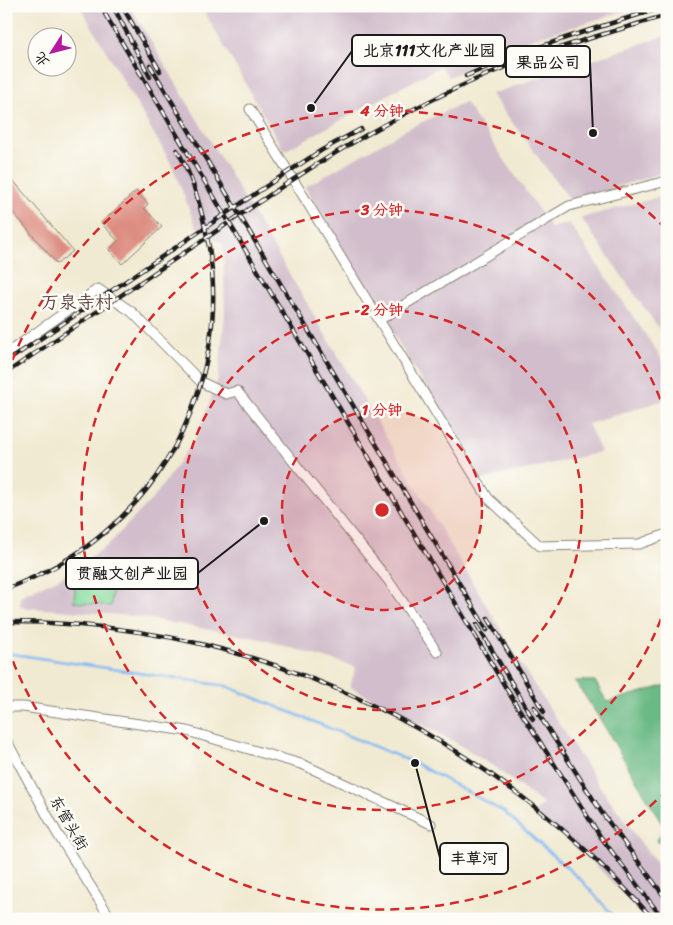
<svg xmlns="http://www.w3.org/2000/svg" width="673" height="925" font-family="Sriracha,'LXGW WenKai TC',sans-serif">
	<rect width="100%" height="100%" fill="#fdfcf7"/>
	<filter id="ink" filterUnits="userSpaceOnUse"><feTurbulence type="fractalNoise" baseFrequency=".02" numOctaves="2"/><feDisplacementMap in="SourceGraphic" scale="10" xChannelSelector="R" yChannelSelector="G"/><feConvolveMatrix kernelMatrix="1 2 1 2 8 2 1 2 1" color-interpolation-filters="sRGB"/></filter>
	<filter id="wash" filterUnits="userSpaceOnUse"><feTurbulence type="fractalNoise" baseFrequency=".0096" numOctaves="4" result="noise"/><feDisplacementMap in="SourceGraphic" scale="20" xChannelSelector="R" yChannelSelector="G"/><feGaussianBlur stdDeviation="1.12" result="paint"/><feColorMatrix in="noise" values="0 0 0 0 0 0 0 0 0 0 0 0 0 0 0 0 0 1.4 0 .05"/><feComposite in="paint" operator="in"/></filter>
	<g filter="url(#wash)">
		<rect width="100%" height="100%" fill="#f1ead2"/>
		<!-- industrial -->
		<g fill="#d1bdcb">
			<polygon points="80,6 130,6 526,672 600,787 667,878 667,919 646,919 594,863 535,812 543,804 493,766 453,741 350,687 356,667 261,639 134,616 20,607 20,596 60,578 107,546 155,496 197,436 218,379 225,315 223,244 196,227 172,165"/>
			<polygon points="201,6 642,6 528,40 449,77 441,66 284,151"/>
			<polygon points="667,35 667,172 570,200 491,94"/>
			<polygon points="465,102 551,228 569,223 667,366 667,399 588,424 601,452 481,480 305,187 407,129"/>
			<polygon points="667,195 667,340 581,218"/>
		</g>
		<!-- green -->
		<polygon fill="#83da9e" stroke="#507b5d" points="76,578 113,582 111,606 74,602"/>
		<!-- forest -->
		<polygon fill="#6aba85" stroke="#436b50" points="575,681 595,681 607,702 667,685 667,850 657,841 664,827 600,719"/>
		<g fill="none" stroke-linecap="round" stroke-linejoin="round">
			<!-- stream -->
			<polyline stroke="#84baf3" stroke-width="2.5" points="6,653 226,686 415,763 504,812 583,882 616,919"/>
		</g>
		<g id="blocks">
			<!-- building -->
			<g fill="#dd8c81">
				<polygon points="6,172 73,251 57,264 6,204"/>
				<polygon points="136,191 148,204 144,208 162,227 122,264 109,250 118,241 101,223"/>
			</g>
		</g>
	</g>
	<g filter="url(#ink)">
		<use href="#blocks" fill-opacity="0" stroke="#868377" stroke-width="1"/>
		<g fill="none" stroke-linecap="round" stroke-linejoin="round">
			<defs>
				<g id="street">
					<polyline points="250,109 488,498 540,546 639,544 667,534"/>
					<polyline points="379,320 569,206 667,181"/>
					<polyline points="6,354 98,289 132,312 201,382 226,394 237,391 388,580 437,652"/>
					<polyline points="6,707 23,707 187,731 304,765 431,824"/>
					<polyline points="6,740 57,833 111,919"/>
				</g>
			</defs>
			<!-- street casing -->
			<use href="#street" stroke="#868377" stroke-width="11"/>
			<!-- street -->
			<use href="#street" stroke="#fff" stroke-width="9"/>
			<defs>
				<g id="rail">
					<polyline points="113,6 150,77"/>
					<polyline points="122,6 160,71"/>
					<polyline points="105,14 512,698 600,836 663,919"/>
					<polyline points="150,65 487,630"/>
					<path d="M466,76c65,-29 133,-49 201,-70"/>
					<polyline points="6,362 277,179 322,150 361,129"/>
					<path d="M6,373l277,-187c67,-44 136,-83 210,-114 56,-23 116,-39 174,-57"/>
					<path d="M6,589c36,-14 69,-31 98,-56 87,-73 126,-192 102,-301 -6,-29 -14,-57 -29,-82"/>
					<polyline points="488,618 544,712"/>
					<path d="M6,622c252,-1 481,110 647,297"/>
					<polyline points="477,625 533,719"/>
					<polyline points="534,707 602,813 667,900"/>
				</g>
			</defs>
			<!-- rail casing -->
			<use href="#rail" stroke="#1c1c1c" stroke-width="4.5"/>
			<!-- rail -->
			<use href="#rail" stroke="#fdfcf7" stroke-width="2.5" stroke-dasharray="8" stroke-linecap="butt"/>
		</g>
	</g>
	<!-- distance rings -->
	<circle cx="382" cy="510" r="100" fill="#d62828" fill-opacity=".12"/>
	<g fill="none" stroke="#d62828" stroke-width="2.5" stroke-dasharray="9 6">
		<circle cx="382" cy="510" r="100"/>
		<circle cx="382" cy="510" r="200"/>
		<path d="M666 605A300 300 0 1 1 666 415"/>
		<path d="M667 790A399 399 0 0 1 7 646M7 374A399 399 0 0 1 667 230"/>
	</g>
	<g text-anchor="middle" stroke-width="5" stroke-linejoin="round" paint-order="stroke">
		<!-- street labels -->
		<g font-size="15" fill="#1c1c1c" stroke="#fdfcf7">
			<text transform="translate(69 823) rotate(60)" y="5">东管头街</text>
		</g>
		<!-- quarter labels -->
		<g font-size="18" fill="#60433f" stroke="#fdfcf7">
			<text x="77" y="308">万泉寺村</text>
		</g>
	</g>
	<circle cx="382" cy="510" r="8" fill="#d62828" stroke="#fdfcf7" stroke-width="2.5"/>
	<g font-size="15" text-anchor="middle" font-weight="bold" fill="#d62828" stroke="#fdfcf7" stroke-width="5" stroke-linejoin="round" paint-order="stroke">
		<text x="382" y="116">4 分钟</text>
		<text x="382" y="215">3 分钟</text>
		<text x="382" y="315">2 分钟</text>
		<text x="382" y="415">1 分钟</text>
	</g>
	<!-- callouts -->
	<path fill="none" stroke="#1c1c1c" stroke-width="2" d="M311 108L352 51M593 133L590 62M264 521L198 573M415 763L440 858"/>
	<g fill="#1c1c1c" stroke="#fdfcf7" stroke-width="2">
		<circle cx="311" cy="108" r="5"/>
		<circle cx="593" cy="133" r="5"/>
		<circle cx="264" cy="521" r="5"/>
		<circle cx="415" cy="763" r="5"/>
	</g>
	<g fill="#fdfcf7" stroke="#1c1c1c" stroke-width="2">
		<rect x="352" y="35" width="153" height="31" rx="5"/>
		<rect x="506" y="46" width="84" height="31" rx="5"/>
		<rect x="66" y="558" width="132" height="31" rx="5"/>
		<rect x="440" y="843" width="68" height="31" rx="5"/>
	</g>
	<g font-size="16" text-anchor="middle" font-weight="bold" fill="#1c1c1c">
		<text x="429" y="56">北京111文化产业园</text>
		<text x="548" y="68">果品公司</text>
		<text x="132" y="579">贯融文创产业园</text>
		<text x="474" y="864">丰草河</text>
	</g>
	<!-- margin -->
	<rect width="673" height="925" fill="none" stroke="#fdfcf7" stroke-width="25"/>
	<!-- north arrow -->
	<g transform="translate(52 52) rotate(234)"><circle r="24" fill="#fdfcf7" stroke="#a3a29f"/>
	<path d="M0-4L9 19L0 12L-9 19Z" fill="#b5179e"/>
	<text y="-8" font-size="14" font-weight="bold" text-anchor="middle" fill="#1c1c1c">北</text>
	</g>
</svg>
